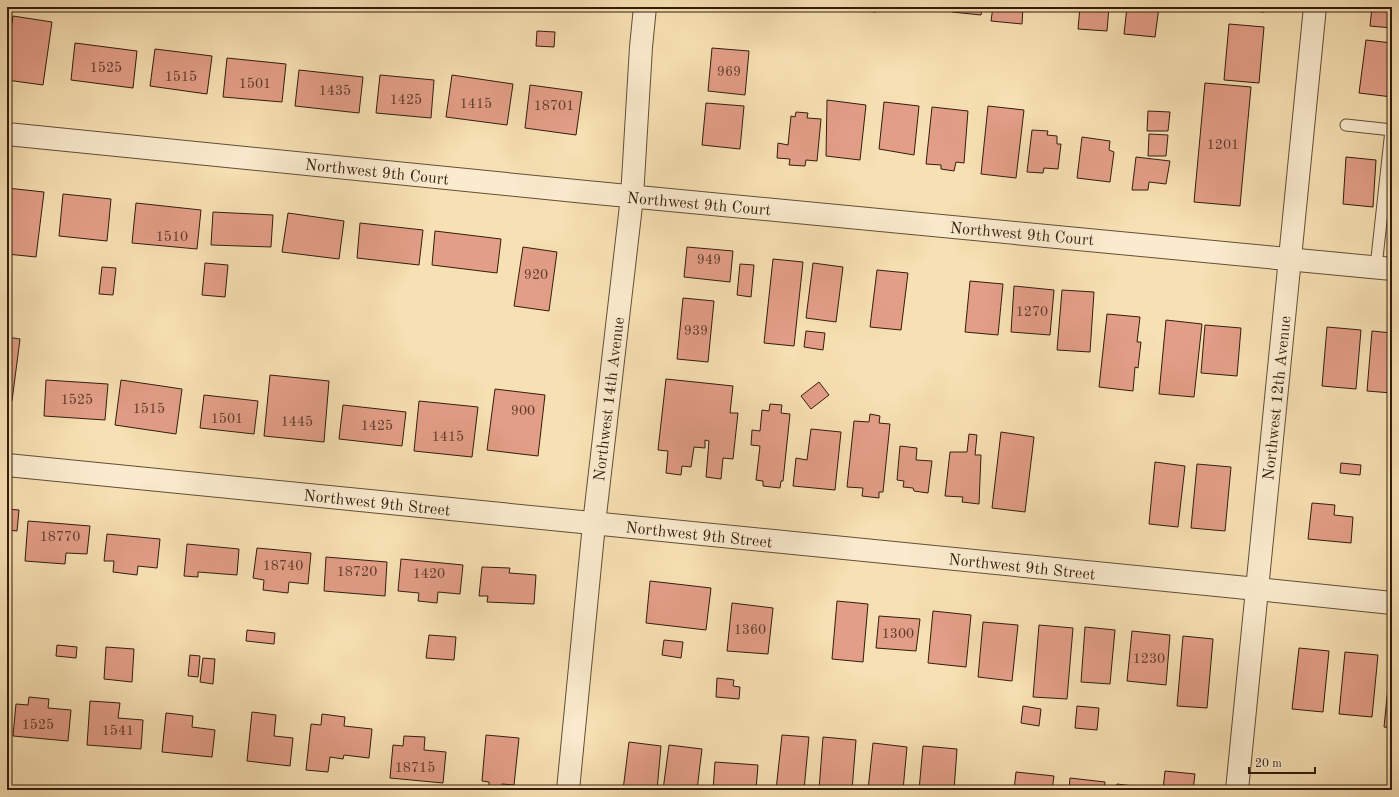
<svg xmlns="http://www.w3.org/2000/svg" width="1399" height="797" font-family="'Old Standard TT',serif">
	<rect width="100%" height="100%" fill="#f7e0b3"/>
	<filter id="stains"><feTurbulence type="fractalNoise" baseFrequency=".005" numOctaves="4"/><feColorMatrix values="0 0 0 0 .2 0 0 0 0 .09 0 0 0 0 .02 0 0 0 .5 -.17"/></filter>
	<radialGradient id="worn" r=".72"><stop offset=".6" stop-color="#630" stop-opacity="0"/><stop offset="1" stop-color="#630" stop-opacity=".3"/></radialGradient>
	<!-- building -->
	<g fill="#e39e87" stroke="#321d0d">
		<polygon points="846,7 877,7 876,12 846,9"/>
		<polygon points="952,7 982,7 981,15 952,12"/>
		<polygon points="993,7 1023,7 1022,24 991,21"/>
		<polygon points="1080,7 1109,7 1107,31 1078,29"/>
		<polygon points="1127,7 1159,7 1155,37 1124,34"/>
		<polygon points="1215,7 1264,7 1264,12"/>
		<polygon points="1372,7 1392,7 1392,28 1370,26"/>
		<polygon points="13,16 52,22 43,85 7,80 7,59"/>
		<polygon points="1229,24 1264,27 1259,83 1224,80"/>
		<polygon points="537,31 555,32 554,47 536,46"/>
		<polygon points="1366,40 1392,43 1392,97 1359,93"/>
		<polygon points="75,43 137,51 133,88 71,80"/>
		<polygon points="712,48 749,51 745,95 708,91"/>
		<polygon points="155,49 212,56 207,94 150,86"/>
		<polygon points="227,58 286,64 282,102 223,97"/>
		<polygon points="299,70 363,77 359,113 295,106"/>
		<polygon points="380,75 434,80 431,118 376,113"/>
		<polygon points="452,75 513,84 507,125 446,117"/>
		<polygon points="1205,83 1251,87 1240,206 1194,202"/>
		<polygon points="530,85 582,92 576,135 525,128"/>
		<polygon points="827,100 866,105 860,160 826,156"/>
		<polygon points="884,102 919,106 914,155 879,149"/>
		<polygon points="706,103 744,106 740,149 702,145"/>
		<polygon points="988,106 1024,110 1016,178 981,174"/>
		<polygon points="932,107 968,111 964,163 956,162 954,171 941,169 941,165 926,164"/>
		<polygon points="1148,111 1170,112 1168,131 1147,131"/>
		<polygon points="796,112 808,113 807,118 821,119 817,161 806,160 805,166 789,165 790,159 777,158 778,143 788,145 791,116 795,117"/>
		<polygon points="1032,130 1048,131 1047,135 1057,136 1057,144 1061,144 1058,169 1044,168 1043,173 1027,172"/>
		<polygon points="1149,134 1168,135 1166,156 1148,156"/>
		<polygon points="1082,137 1110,141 1109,150 1114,152 1110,182 1077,178"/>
		<polygon points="1136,157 1170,161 1166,184 1149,182 1148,190 1132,190"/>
		<polygon points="1346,157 1376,160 1373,207 1343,204"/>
		<polygon points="7,188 44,192 36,257 7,254"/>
		<polygon points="63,194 111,199 107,241 59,236"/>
		<polygon points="136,203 201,210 197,249 132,243"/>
		<polygon points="213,212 273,215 271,247 211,245"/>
		<polygon points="288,213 344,221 339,259 282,252"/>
		<polygon points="360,223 423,230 419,265 357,258"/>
		<polygon points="435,231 501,239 497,273 432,265"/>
		<polygon points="523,247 557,252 549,311 514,306"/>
		<polygon points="687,247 733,251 730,282 684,277"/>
		<polygon points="773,259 803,262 794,346 764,343"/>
		<polygon points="205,263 228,265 225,297 202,295"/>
		<polygon points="813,263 843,267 836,322 806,318"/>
		<polygon points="740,264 754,265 751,297 737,295"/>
		<polygon points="102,267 116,268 113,295 99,294"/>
		<polygon points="877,270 908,273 901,330 870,327"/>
		<polygon points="970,281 1003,284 998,335 965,332"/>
		<polygon points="1014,286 1054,290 1050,335 1011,332"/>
		<polygon points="1062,290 1094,292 1090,352 1057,350"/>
		<polygon points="683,298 714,301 708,362 677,359"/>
		<polygon points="1107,314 1140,317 1137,342 1141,342 1138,368 1135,367 1133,391 1099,387"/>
		<polygon points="1166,320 1202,324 1194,397 1159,394"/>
		<polygon points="1205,325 1241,328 1237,376 1201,373"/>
		<polygon points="1327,327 1361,330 1356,389 1322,386"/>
		<polygon points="806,331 825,333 823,350 804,347"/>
		<polygon points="1372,331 1392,333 1392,393 1367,391"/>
		<polygon points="7,337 20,339 12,401 7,400"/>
		<polygon points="270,375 329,381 324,442 264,436"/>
		<polygon points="666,379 733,386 730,413 738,413 733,459 723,458 721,479 706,477 709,441 705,440 705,448 694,447 691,467 682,466 681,475 666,473 668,451 658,450"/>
		<polygon points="46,380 108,384 105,420 44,416"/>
		<polygon points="121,380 182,389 176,434 115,425"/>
		<polygon points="819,382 829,395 811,409 801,396"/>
		<polygon points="495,389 545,395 538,456 487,450"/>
		<polygon points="204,395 258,401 254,434 200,428"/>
		<polygon points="419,401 478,407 472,457 414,451"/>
		<polygon points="770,404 782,405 781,413 790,414 783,481 781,481 780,488 763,486 763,481 756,480 760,446 751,445 752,430 760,431 762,410 769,411"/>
		<polygon points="343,405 406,412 402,446 339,439"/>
		<polygon points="870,414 880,416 879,423 890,424 883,492 879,492 879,498 862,496 863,488 847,487 854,421 869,422"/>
		<polygon points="811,429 841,432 835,490 793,486 796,458 807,460"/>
		<polygon points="1001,432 1034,437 1025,512 992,508"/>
		<polygon points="969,434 977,435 975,455 981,455 979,504 962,502 963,497 945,496 950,452 967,452"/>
		<polygon points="900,446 917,448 916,460 932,461 928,493 914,491 913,488 903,487 904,481 897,480"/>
		<polygon points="1155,462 1185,466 1178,527 1149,524"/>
		<polygon points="1341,463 1361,465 1360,475 1340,473"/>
		<polygon points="1197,464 1231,467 1225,531 1191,528"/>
		<polygon points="1312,503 1335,505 1334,515 1353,517 1351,543 1308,539"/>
		<polygon points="7,509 19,510 17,531 7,530"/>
		<polygon points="28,521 90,526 87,554 66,553 65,564 25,561"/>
		<polygon points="107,534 160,539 157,568 138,566 137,575 113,572 114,561 104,561"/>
		<polygon points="187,544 239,549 237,575 198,572 198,577 184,576"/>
		<polygon points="257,548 311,553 308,584 289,582 288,593 263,590 264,580 253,578"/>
		<polygon points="326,557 387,562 385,596 324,591"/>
		<polygon points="401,559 463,565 460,594 438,592 437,603 418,601 419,593 398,591"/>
		<polygon points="482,567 510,568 509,573 536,575 534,604 487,602 488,596 479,596"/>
		<polygon points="650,581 711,588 706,630 646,623"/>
		<polygon points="837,601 868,604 863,662 832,659"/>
		<polygon points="732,603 773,608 768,654 727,651"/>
		<polygon points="933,611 971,615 966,667 928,663"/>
		<polygon points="879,616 920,619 916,651 876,648"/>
		<polygon points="983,622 1018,625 1012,681 978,677"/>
		<polygon points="1039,625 1073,628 1067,699 1033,697"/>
		<polygon points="1085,627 1115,630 1110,684 1081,682"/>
		<polygon points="247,630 275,633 274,644 246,641"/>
		<polygon points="1132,631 1170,635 1166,685 1127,681"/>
		<polygon points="429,635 456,637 454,660 426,658"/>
		<polygon points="1183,636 1213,639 1207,708 1177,706"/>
		<polygon points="664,640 683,642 681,658 662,655"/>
		<polygon points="57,645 77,647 76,658 56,656"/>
		<polygon points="106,647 134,649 132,682 104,679"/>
		<polygon points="1299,648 1329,651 1323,712 1292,709"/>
		<polygon points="1345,652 1378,655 1372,717 1339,714"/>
		<polygon points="190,655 200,656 198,677 188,676"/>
		<polygon points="203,658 215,659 213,684 200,682"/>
		<polygon points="1390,667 1392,667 1392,728 1384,727"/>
		<polygon points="717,678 734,680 733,686 740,687 739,699 716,697"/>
		<polygon points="29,697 49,699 48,708 71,710 68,741 13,736 16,704 28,705"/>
		<polygon points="90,701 120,703 118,718 143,720 141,749 87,745"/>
		<polygon points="1023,706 1041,709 1039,726 1021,723"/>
		<polygon points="1077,706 1099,708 1097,730 1075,728"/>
		<polygon points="252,712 276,715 274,736 293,738 290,766 247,761"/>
		<polygon points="166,713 193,716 192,727 215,730 212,757 162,752"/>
		<polygon points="322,714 345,717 344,726 372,729 369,758 344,755 343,759 330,757 328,772 306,770 311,724 321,725"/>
		<polygon points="486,735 519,738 514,785 502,784 501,790 489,788 489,782 482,781"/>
		<polygon points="782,735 809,737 804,790 776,790"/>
		<polygon points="404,736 425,737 424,750 446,752 443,783 390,778 393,745 403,746"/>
		<polygon points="823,737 856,740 852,790 819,790"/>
		<polygon points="629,742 661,746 657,790 623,790"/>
		<polygon points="873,743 907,747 903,790 868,790"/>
		<polygon points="669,745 702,749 697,790 663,790"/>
		<polygon points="923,746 957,749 954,790 919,790"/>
		<polygon points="715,762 758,765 756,790 713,790"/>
		<polygon points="1165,771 1195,774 1193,790 1163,790"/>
		<polygon points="1016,772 1054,776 1052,790 1014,790"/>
		<polygon points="1070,778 1105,782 1104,790 1069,790"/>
		<polygon points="1117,784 1150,788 1150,790 1116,790"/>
	</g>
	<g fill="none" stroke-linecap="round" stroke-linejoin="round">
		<defs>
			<g id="service">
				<polyline points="1346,125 1392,130"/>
				<polyline points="1376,267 1391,130"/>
			</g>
			<g id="minor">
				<polyline points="7,134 586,192 1392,269"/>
				<polyline points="7,465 1257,589 1392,603"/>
				<polyline points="1237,790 1315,7"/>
			</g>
			<polyline id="tertiary" points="568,790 594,524 632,197 641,47 645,7"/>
		</defs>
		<!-- service casing -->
		<use href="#service" stroke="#634e36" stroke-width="13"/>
		<!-- minor casing -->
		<use href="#minor" stroke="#634e36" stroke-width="24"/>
		<!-- tertiary casing -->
		<use href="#tertiary" stroke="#634e36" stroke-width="24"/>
		<!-- service -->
		<use href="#service" stroke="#faebce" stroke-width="11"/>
		<!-- minor -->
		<use href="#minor" stroke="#faebce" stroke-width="22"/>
		<!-- tertiary -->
		<use href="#tertiary" stroke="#faebce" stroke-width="22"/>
	</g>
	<g text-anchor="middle" stroke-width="4" stroke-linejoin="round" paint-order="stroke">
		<!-- number labels -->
		<g font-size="14" fill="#5e3d2c">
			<text x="106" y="72">1525</text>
			<text x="729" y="76">969</text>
			<text x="181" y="81">1515</text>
			<text x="255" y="88">1501</text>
			<text x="335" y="95">1435</text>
			<text x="406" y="104">1425</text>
			<text x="476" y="108">1415</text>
			<text x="554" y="110">18701</text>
			<text x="1223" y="149">1201</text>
			<text x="172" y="241">1510</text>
			<text x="709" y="264">949</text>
			<text x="536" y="279">920</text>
			<text x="1032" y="316">1270</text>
			<text x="696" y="335">939</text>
			<text x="77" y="404">1525</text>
			<text x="149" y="413">1515</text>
			<text x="523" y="415">900</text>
			<text x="227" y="423">1501</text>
			<text x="297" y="426">1445</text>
			<text x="377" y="430">1425</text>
			<text x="448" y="441">1415</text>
			<text x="60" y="541">18770</text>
			<text x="283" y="570">18740</text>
			<text x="357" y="576">18720</text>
			<text x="429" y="578">1420</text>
			<text x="750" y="634">1360</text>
			<text x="898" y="638">1300</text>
			<text x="1149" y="663">1230</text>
			<text x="38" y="729">1525</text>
			<text x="118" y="735">1541</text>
			<text x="415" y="772">18715</text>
		</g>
		<!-- street labels -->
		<g font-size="16" fill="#321d0d" stroke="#faebce">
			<text transform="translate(377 171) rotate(6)" y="6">Northwest 9th Court</text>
			<text transform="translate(699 203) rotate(5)" y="6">Northwest 9th Court</text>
			<text transform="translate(1022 233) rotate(5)" y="6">Northwest 9th Court</text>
			<text transform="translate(1276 398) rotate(-84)" y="6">Northwest 12th Avenue</text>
			<text transform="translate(608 399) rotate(-83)" y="6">Northwest 14th Avenue</text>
			<text transform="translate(377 502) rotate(6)" y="6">Northwest 9th Street</text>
			<text transform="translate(699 534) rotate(6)" y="6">Northwest 9th Street</text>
			<text transform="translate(1022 566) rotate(6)" y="6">Northwest 9th Street</text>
		</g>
	</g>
	<!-- margin -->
	<rect width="1399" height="797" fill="none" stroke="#f7e0b3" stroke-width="24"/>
	<rect x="8" y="8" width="1383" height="781" fill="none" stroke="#321d0d" stroke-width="2"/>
	<rect x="12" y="12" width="1375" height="773" fill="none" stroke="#321d0d"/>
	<!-- scale -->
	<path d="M1249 767v6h66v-6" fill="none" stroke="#321d0d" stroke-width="2"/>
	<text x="1255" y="767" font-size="12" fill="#321d0d" stroke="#faebce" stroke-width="3" paint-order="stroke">20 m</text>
	<rect width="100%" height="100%" filter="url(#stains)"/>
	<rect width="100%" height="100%" fill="url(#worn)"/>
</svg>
